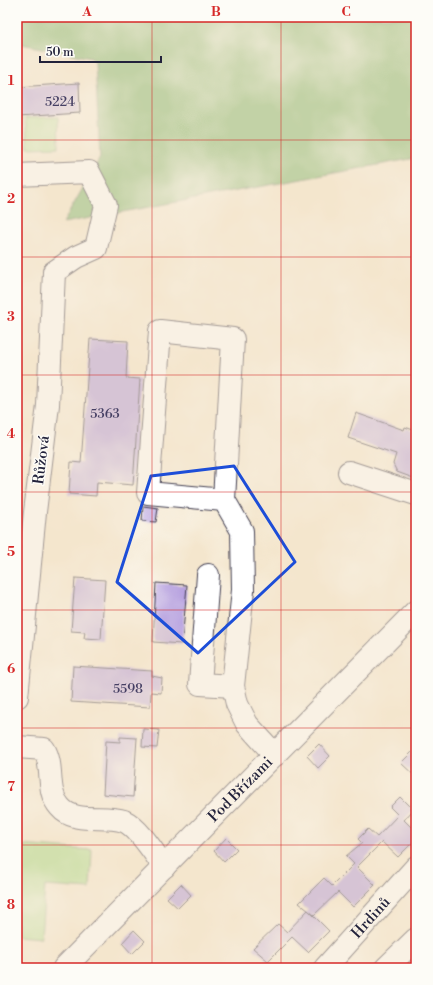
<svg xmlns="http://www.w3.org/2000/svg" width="433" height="985" font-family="'Libre Bodoni',serif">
	<rect width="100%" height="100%" fill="#fdfcf7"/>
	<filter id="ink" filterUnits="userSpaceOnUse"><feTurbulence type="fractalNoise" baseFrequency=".025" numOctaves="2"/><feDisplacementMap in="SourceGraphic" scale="8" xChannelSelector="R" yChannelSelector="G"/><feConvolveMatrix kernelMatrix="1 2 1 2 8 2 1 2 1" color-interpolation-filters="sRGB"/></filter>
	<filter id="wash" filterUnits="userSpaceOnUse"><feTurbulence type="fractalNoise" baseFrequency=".012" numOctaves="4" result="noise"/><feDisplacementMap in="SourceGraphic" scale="16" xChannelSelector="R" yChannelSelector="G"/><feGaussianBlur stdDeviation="0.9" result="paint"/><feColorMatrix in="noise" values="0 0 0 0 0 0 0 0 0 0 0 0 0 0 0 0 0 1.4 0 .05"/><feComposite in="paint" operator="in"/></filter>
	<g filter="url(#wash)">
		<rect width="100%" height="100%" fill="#f4e6cd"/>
		<!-- green -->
		<g fill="#a9da88" stroke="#667e62">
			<polygon points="58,117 59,147 28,148 25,118"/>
			<polygon points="17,118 22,118 23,148 17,149"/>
			<polygon points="19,845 92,850 90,889 45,886 41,938 17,936 17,880"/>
		</g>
		<!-- forest -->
		<polygon fill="#86ba74" stroke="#546e58" points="17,17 416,17 416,158 63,223 100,158 95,62 91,58 17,43"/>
		<g id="blocks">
			<!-- building -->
			<g fill="#b29bde">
				<polygon points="79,83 80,113 17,117 17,87"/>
				<polygon points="90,339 128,341 126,378 140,379 133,485 97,482 96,496 69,494 71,462 81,463"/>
				<polygon points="356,413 404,430 405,427 416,431 416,479 397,472 393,464 396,454 348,438"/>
				<polygon points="143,506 158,508 156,522 142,521"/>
				<polygon points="75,578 105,580 101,639 84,638 85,632 71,631"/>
				<polygon points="156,583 187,585 182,644 153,642"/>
				<polygon points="73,666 152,671 152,676 162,678 161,693 151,692 150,707 71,702"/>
				<polygon points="143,729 159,730 157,748 142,747"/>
				<polygon points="120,737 137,738 133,797 103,794 106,741 120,742"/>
				<polygon points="319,744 330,756 318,768 307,756"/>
				<polygon points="416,748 416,777 401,763"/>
				<polygon points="400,797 413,810 404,820 416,832 416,839 398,857 382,842 357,867 375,885 353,907 338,892 314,915 299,903 324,878 332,886 354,864 346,856 362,843 358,839 368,829 377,837 398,815 390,807"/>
				<polygon points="226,838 237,849 224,862 214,851"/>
				<polygon points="181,884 191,895 178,908 167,898"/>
				<polygon points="308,910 329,931 308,952 292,937 268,961 253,948 278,924 287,932"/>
				<polygon points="134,930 145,941 132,954 122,943"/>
			</g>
		</g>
	</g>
	<g filter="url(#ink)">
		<use href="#blocks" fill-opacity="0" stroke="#423f51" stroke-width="1"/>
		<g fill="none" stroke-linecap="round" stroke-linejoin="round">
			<defs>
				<g id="minor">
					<polyline points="17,175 89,172 106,205 96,248 76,257 54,272 48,405 35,512 17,697"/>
					<polyline points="349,472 416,494"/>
					<polyline points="224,500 148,493 160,331 233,339 224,500 242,531 243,590 233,686 237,704 247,724 275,755"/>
					<polyline points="208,575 200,684 233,686"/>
					<path d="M17,747l27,2c11,18 1,42 16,58 15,18 44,7 64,14 14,6 31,33 40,46"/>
					<path id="s1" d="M64,968l352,-357"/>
					<path id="s2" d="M325,968l91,-101"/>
					<polyline points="386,968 416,939"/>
				</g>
			</defs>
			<!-- minor casing -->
			<use href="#minor" stroke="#423f51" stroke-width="24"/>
			<!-- minor -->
			<use href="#minor" stroke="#fff" stroke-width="22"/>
		</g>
	</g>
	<!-- marked area -->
	<path d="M0 0H433V985H0ZM234,466l61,96 -97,91 -81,-71 34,-106z" fill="#f4e6cd" fill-opacity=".55" fill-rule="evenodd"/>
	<path fill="none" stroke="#1d4ed8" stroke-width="3" stroke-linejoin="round" d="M234,466l61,96 -97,91 -81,-71 34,-106z"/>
	<!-- grid -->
	<path fill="none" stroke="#d62828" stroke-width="1" stroke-opacity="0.55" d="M152,17v951M281,17v951M17,140h399M17,257h399M17,375h399M17,492h399M17,610h399M17,728h399M17,845h399"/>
	<g text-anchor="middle" stroke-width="3" stroke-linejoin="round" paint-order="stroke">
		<!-- number labels -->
		<g font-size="13" fill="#464064">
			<text x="60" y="106">5224</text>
			<text x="105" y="418">5363</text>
			<text x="128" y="693">5598</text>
		</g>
		<!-- street labels -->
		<g font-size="15" fill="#22223b" stroke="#fdfcf7">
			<text transform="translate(41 460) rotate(-83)" y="5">Růžová</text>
			<text dy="5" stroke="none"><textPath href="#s1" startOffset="251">Pod Břízami</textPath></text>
			<text dy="5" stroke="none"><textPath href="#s2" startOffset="68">Hrdinů</textPath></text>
		</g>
	</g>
	<!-- margin -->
	<rect width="433" height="985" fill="none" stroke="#fdfcf7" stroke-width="44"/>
	<!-- scale -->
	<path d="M40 56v6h121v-6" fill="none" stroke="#22223b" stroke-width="2"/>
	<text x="46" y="56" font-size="12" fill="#22223b" stroke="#fdfcf7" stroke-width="3" paint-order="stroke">50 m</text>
	<rect x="22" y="22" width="389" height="941" fill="none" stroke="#d62828" stroke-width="1.5"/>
	<g font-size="13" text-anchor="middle" font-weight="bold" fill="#d62828">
		<text x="87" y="16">A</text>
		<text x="216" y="16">B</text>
		<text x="346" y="16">C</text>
		<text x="11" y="85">1</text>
		<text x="11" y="203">2</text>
		<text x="11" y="321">3</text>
		<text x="11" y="438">4</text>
		<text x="11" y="556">5</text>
		<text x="11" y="673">6</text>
		<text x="11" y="791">7</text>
		<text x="11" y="909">8</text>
	</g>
</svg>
